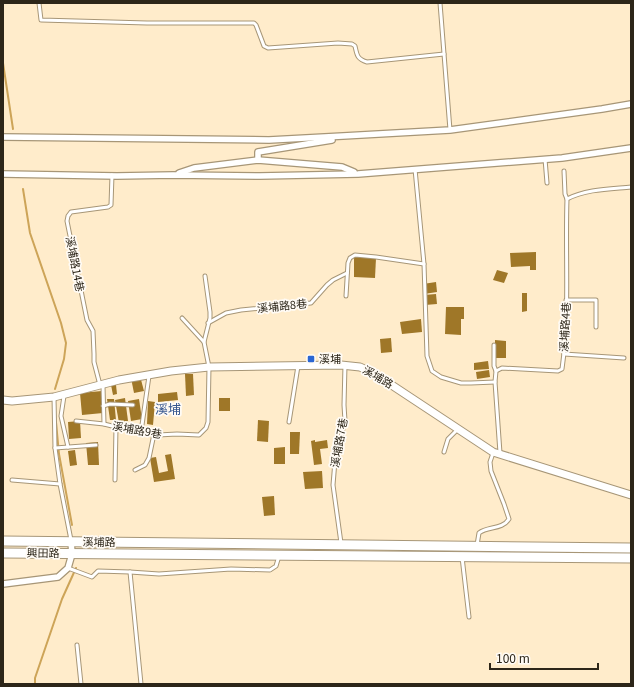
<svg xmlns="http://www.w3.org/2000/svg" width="634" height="687" font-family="Georgia,'Noto Sans TC',serif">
	<rect width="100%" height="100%" fill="#ffeccb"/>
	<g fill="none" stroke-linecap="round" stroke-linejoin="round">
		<!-- stream -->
		<g stroke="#cda458" stroke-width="2">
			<polyline points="3,63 13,129"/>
			<polyline points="23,189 30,233 61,323 66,343 64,359 55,389"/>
			<polyline points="56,422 59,454 72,525"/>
			<polyline points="35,684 35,678 62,599 76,568"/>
		</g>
	</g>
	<!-- building -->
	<g fill="#9f7728">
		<polygon points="536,252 536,270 530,270 530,266 511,267 510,253"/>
		<polygon points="354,257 376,258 375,278 354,277"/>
		<polygon points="497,270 508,273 504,283 493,280"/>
		<polygon points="436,282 437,292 424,294 423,284"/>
		<polygon points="522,293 527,293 527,311 522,312"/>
		<polygon points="436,294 437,304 425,305 424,295"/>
		<polygon points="446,307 464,307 464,319 461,319 461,335 445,334"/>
		<polygon points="421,319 422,332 402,334 400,322"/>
		<polygon points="391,338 392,352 381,353 380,339"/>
		<polygon points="495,340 506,341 506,358 495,358"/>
		<polygon points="488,361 489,369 474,370 474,363"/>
		<polygon points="489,370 490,377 477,379 476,372"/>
		<polygon points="185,374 193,374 194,395 186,396"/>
		<polygon points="140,376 144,391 134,393 131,378"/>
		<polygon points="111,385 116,385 117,394 113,395"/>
		<polygon points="102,391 103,413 82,415 80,393"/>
		<polygon points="177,392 178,400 158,402 158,394"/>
		<polygon points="125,398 128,421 119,423 115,400"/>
		<rect x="219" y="398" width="11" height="13"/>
		<polygon points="107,399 114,399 116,420 110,420"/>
		<polygon points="139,399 142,419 131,421 128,401"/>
		<polygon points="148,401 155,402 153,425 147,424"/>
		<polygon points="158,403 174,405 173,413 157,410"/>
		<polygon points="258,420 269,421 268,442 257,441"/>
		<polygon points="80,421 81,438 69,439 68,422"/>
		<polygon points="290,432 300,432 299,454 290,454"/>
		<polygon points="315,440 315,442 327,440 328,448 320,449 322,464 314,465 311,441"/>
		<polygon points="98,442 99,465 88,465 86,443"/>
		<polygon points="285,447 285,464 274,464 274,448"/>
		<polygon points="75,450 77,465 70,466 68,451"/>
		<polygon points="171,454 175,479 154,482 150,458 156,457 159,473 168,471 165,455"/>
		<polygon points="322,471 323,488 305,489 303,472"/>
		<polygon points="274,496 275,515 264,516 262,497"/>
	</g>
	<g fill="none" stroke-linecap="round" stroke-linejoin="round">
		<defs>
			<g id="service">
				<path d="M39,3l2,17 106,3h107l2,2 8,21 4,2 70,-5 14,1 3,2c2,9 2,13 12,16l77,-8"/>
				<polyline points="440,3 450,130"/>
				<polyline points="545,159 547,183"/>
				<polyline points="415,169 424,264 427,356 432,371 441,377 461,383 471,383 495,382"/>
				<polyline points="564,171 565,194 567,199"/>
				<polyline points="346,296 348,263 350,258 355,255 376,257 424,264"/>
				<polyline points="566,300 596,300 596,327"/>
				<polyline points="182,318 204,342"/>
				<polyline points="208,323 226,313 241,310 311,303 327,285 333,280 347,273"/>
				<polyline points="494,345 494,366 496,371"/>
				<polyline points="564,354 624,358"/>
				<polyline points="100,385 94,362 94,354 93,331 87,320 67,221 68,216 71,212 108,207 111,205 112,175"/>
				<polyline points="103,386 104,424"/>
				<polyline points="64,396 61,416 68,447"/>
				<polyline points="54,397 55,448 60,484 71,540"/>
				<polyline points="103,406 110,404 133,405"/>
				<polyline points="76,421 104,424 116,427 158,435 177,434 199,435 206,428 208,422 209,367 204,342 210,318 210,312 205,276"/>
				<polyline points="289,422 298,366"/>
				<polyline points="141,432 149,376"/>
				<polyline points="55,448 96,445"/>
				<polyline points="444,452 448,439 458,429"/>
				<path d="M500,453l-5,-71 1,-11 6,-3 56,3 4,-2c8,-56 3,-113 5,-170 19,-10 43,-10 64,-12"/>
				<polyline points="135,470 145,465 149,458 154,434"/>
				<polyline points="12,480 60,484"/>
				<polyline points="115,480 116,427"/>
				<polyline points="341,543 333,485 335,461 345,421 344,405 345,365"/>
				<path d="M477,545l2,-12c9,-7 23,-3 30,-14l-5,-15 -13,-33 -1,-9 3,-9"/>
				<polyline points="462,557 469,617"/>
				<polyline points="68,568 92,577 98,571 130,572 159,574 231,569 270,570 276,566 279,556"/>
				<polyline points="130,572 141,684"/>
				<polyline points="77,645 81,684"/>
			</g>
			<g id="minor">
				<polyline points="3,137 269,140 343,136 450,130 602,109 631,104"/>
				<polyline points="258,160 258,152 332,140"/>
				<polyline points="179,173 194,168 258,160 342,167 354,172"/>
				<polyline points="3,174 117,176 173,175 260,176 358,174 562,158 631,148"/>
				<polyline points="3,584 58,577 68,568 72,554 71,541"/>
			</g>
			<polyline id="tertiary" points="3,400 12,401 54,397 119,380 171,371 209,367 341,365 360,367 375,374 493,452 631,495"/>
			<g id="primary">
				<polyline points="3,541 631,548"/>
				<polyline points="3,553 631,558"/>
			</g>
		</defs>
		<!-- service casing -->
		<use href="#service" stroke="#a79677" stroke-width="5"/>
		<!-- minor casing -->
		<use href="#minor" stroke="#a79677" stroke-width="8"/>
		<!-- tertiary casing -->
		<use href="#tertiary" stroke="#a79677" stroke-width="9"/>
		<!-- primary casing -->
		<use href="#primary" stroke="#a79677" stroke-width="11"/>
		<!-- service -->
		<use href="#service" stroke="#fff" stroke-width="3"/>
		<!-- minor -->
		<use href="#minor" stroke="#fff" stroke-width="5.5"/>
		<!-- tertiary -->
		<use href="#tertiary" stroke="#fff" stroke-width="7"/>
		<!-- primary -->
		<use href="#primary" stroke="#fff" stroke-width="9"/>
	</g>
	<!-- markers -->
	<rect fill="#2a66d3" stroke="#fffbf5" stroke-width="1.5" x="307" y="355" width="8" height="8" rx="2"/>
	<g text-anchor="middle" stroke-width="3.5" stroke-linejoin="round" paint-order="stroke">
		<!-- street labels -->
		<g font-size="11" fill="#2d2619" stroke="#fffbf5">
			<text transform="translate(75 264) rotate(79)" y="4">溪埔路14巷</text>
			<text transform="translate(282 306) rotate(-6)" y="4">溪埔路8巷</text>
			<text transform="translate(565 327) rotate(-87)" y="4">溪埔路4巷</text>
			<text transform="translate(378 377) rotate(30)" y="4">溪埔路</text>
			<text transform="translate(137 430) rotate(10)" y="4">溪埔路9巷</text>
			<text transform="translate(339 443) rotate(-80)" y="4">溪埔路7巷</text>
			<text transform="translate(99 542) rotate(1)" y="4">溪埔路</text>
			<text transform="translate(43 553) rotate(1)" y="4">興田路</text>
		</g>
		<!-- poi labels -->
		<g font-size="11" fill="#2d2619" stroke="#fffbf5" text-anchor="start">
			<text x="319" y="363">溪埔</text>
		</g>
		<!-- quarter labels -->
		<g font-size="13" fill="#37578f" stroke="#fffbf5">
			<text x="168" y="414">溪埔</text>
		</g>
	</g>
	<!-- border -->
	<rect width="634" height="687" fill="none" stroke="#2d2619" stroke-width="8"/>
	<!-- scale -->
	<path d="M490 663v6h108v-6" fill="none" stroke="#2d2619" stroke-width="2"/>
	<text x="496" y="663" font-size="12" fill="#2d2619" stroke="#fffbf5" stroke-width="3" paint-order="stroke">100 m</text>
</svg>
